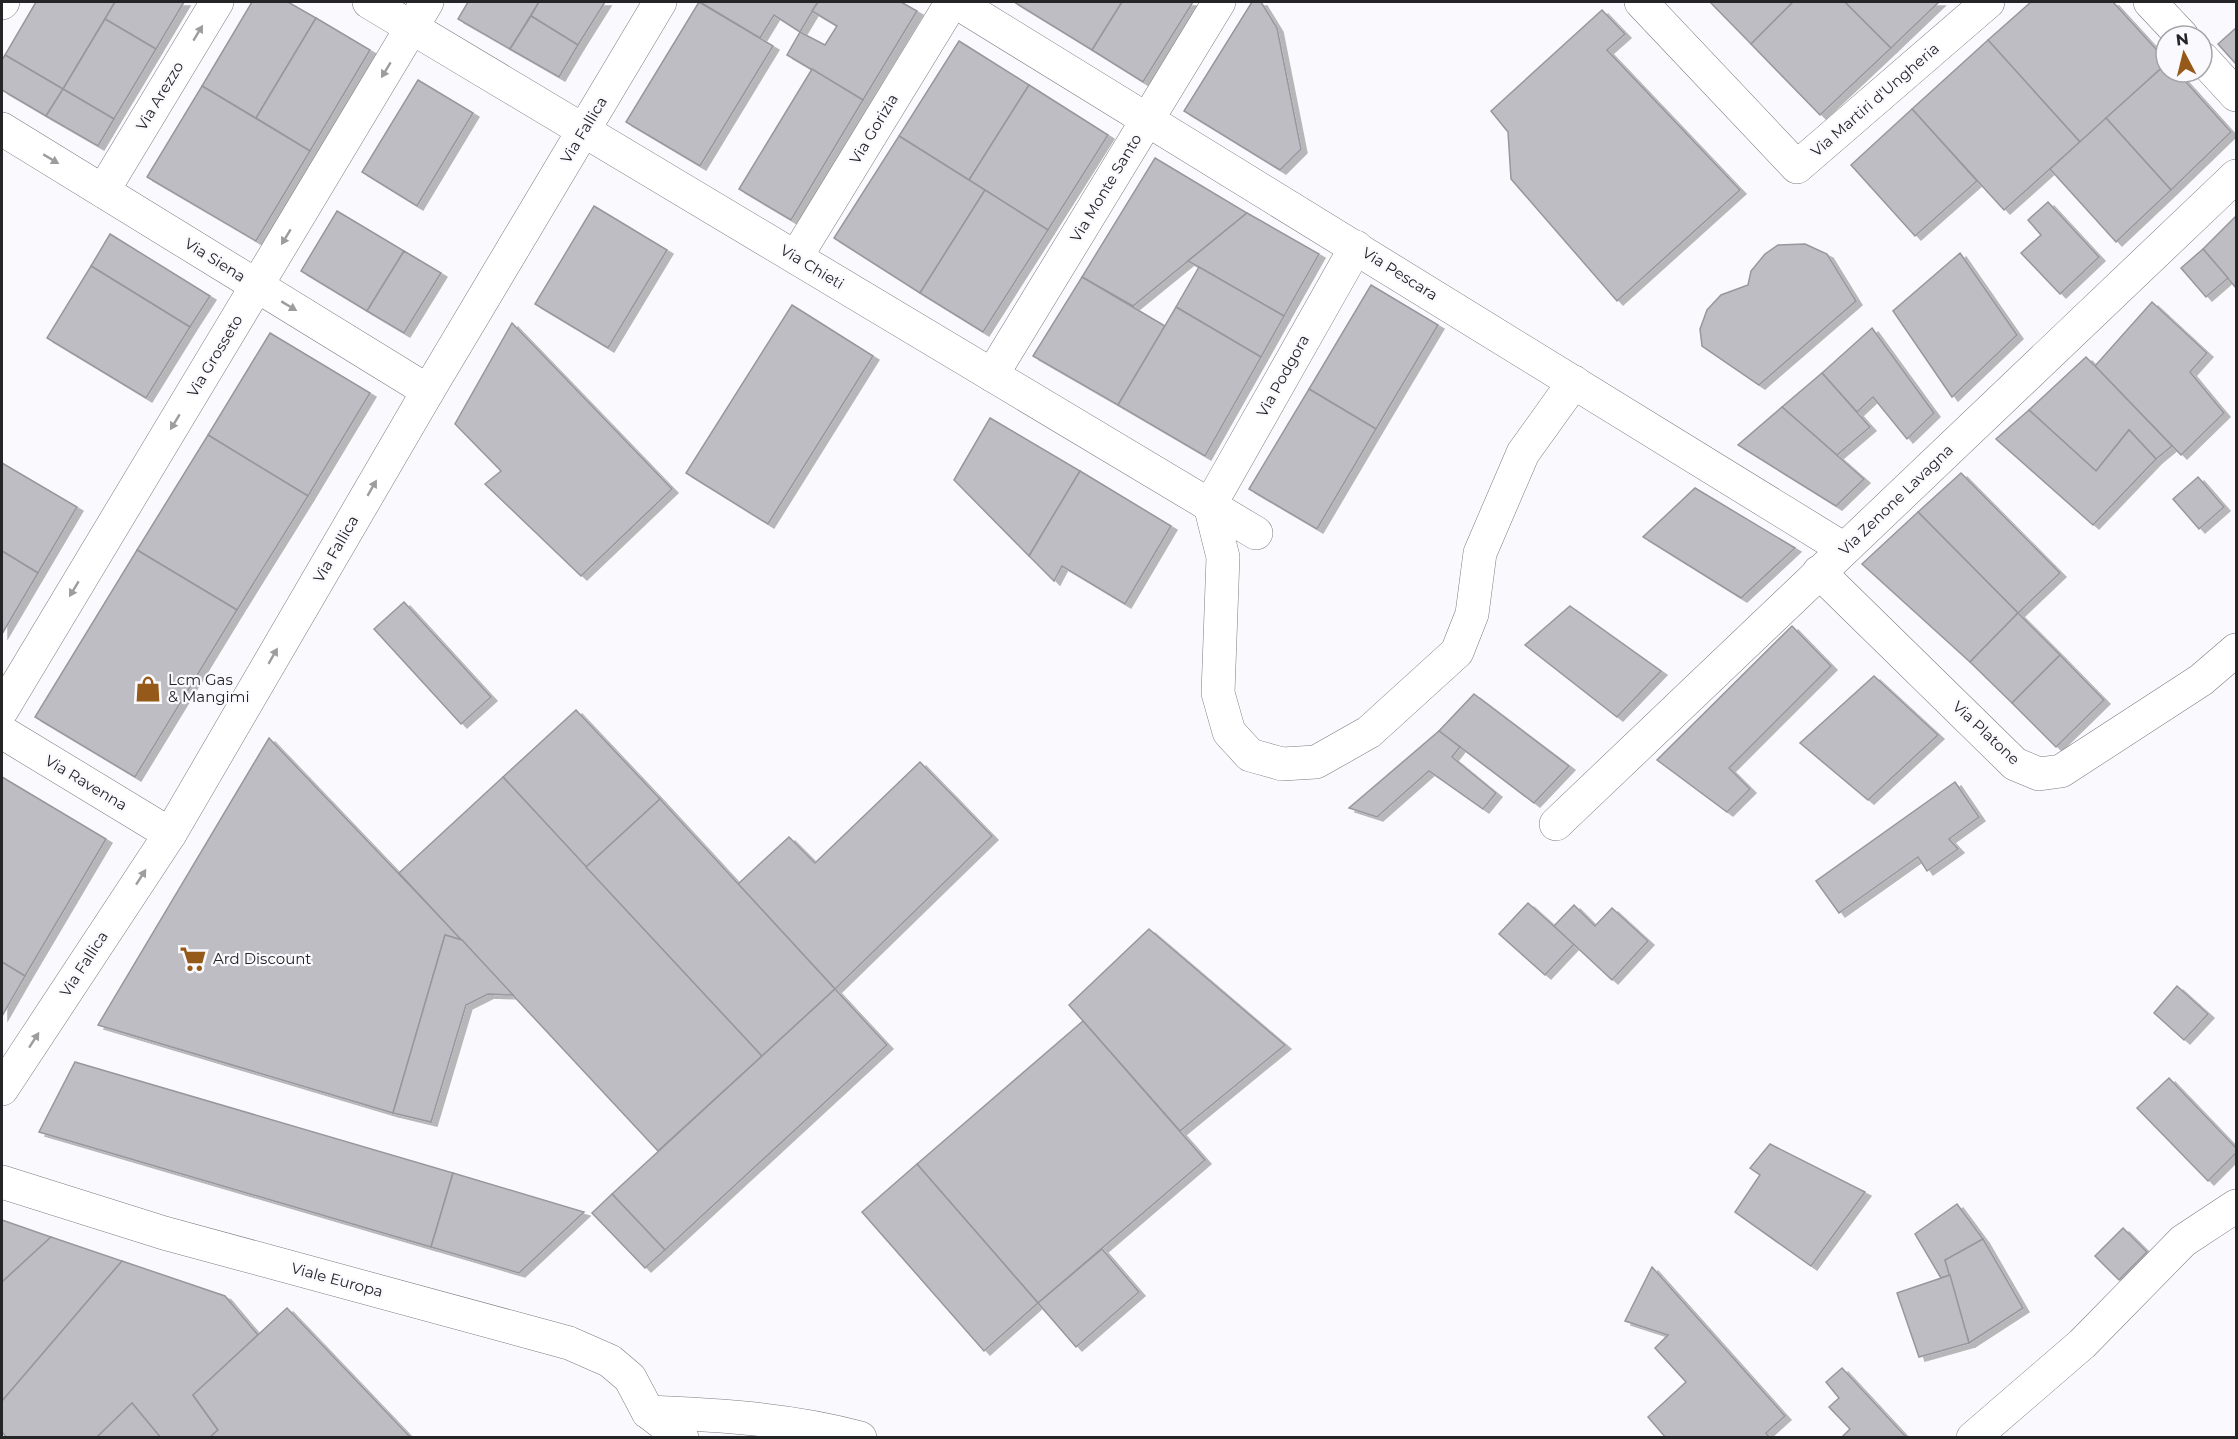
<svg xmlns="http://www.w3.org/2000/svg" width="2238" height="1439" viewBox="0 0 2238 1439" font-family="Montserrat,sans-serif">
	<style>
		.building { fill: #bebdc4; stroke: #98979e; stroke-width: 1.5; filter: url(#shadow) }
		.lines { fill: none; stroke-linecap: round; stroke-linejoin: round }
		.minor-casing { stroke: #7c7b81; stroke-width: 34 }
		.minor { stroke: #fff; stroke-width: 33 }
		.oneway { fill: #9d9c9e }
		.labels { text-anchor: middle; stroke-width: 4.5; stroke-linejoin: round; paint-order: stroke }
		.street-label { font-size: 15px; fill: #252427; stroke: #fafafe }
		.poi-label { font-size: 15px; fill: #252427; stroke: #fafafe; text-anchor: start }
	</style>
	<defs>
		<filter id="shadow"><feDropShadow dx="6" dy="4" stdDeviation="0" flood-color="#0004"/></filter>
	</defs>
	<rect width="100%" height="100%" fill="#fafafe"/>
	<g class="building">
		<path d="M36,2h79l-52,87 -58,-34z"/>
		<path d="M115,2h69l-28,47 -51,-30z"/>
		<path d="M252,2h36l28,16 -60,100 -54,-32z"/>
		<path d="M468,2h71l-29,47 -52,-30z"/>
		<path d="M539,2h66l-27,43 -47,-29z"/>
		<path d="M699,2l74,44 -73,120 -74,-44z"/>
		<path d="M700,2h118l-18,30 -26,-17 -14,23z"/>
		<path d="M818,2h83l16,9 -54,89 -76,-45 13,-23 25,13 12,-19 -25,-15z"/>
		<path d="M1014,2h108l-30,48z"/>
		<path d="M1122,2h71l-50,80 -51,-32z"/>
		<path d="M1252,2h9l16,26 24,121 -21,21 -96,-59z"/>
		<path d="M1710,2h83l-42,42z"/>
		<path d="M1793,2h52l46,46 -71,67 -69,-71z"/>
		<path d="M1845,2h94l-48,46z"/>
		<path d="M2031,2h82l53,58v4l-86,78 -92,-102z"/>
		<path d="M1602,10l23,24 -18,16 133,140 -123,111 -106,-122 -3,-47 -17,-21z"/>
		<path d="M531,16l47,29 -19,32 -49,-28z"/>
		<path d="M316,18l54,32 -60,101 -54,-33z"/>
		<path d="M105,19l51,30 -42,70 -51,-30z"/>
		<path d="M2236,28v36l-18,-20z"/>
		<path d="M1988,40l92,102 -76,68 -92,-101z"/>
		<path d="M959,41l70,44 -60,95 -70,-44z"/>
		<path d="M5,55l58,34 -17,27 -44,-26v-30z"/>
		<path d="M2166,64v8h11l54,60 -60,58 -65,-72z"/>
		<path d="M812,69l51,31 -72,120 -52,-31z"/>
		<path d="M418,80l55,33 -56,93 -55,-34z"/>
		<path d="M1029,85l79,50 -60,95 -79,-50z"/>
		<path d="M202,86l108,65 -54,90 -109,-64z"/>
		<path d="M63,89l51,30 -16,27 -52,-30z"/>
		<path d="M1912,109l65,72 -62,55 -64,-71z"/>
		<path d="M2106,118l65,72 -55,52 -66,-73z"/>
		<path d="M899,136l86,54 -65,103 -86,-55z"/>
		<path d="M1155,158l92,55 -114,93 -51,-29z"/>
		<path d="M985,190l63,40 -65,102 -63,-39z"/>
		<path d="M2048,202l51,55 -39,37 -39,-41 20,-18 -13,-15z"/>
		<path d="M594,206l73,44 -59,98 -73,-44z"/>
		<path d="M337,211l67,40 -37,60 -66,-40z"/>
		<path d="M1247,213l72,41 -35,62 -96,-55z"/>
		<path d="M2236,216v72l-33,-39z"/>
		<path d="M110,234l100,62 -20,31 -99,-61z"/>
		<path d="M1805,244l22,10 29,47 -97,84 -57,-39 -2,-17 7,-19 14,-15 27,-10 3,-14 14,-17 13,-9z"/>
		<path d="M2203,249l25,29 -22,19 -25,-29z"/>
		<path d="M404,251l37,22 -37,60 -37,-22z"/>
		<path d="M1960,253l57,82 -65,62 -59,-86z"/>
		<path d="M91,266l99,61 -44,71 -99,-60z"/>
		<path d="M1199,267l85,49 -23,41 -85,-50z"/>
		<path d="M1082,277l83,49 -47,79 -85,-49z"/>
		<path d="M1371,285l67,40 -62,104 -67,-40z"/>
		<path d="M2152,302l55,51 -17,19 34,41 -43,42 -86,-89z"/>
		<path d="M792,305l81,51 -105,168 -82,-51z"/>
		<path d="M1176,307l85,50 -56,99 -87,-51z"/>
		<path d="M512,323l160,166 -91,87 -96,-92 16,-13 -46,-47z"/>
		<path d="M1872,328l62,85 -27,26 -34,-42 -16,15 -35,-39z"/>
		<path d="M270,333l100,60 -62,103 -100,-61z"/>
		<path d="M2086,357l9,9 77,80 -16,13 -27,-29 -33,41 -67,-61z"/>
		<path d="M1822,373l48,54 -33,28 -55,-48z"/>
		<path d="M1309,389l67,40 -59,100 -68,-40z"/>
		<path d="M1782,407l82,72 -28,27 -98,-61z"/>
		<path d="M2029,410l67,61 33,-41 27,29 -63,66 -97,-86z"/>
		<path d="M990,418l90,53 -51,85 -75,-76z"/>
		<path d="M208,435l100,61 -71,114 -100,-60z"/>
		<path d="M2,463l75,44 -39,66 -36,-22z"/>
		<path d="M1080,471l91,55 -46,78 -63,-38 -8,15 -25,-25z"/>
		<path d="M1961,473l99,100 -42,40 -100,-101z"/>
		<path d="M2198,477l26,30 -25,22 -26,-30z"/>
		<path d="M1695,488l100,60 -54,50 -98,-61z"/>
		<path d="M1918,512l100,101 -48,49 -108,-98z"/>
		<path d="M137,550l100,60 -102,167 -100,-60z"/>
		<path d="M2,551l36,22 -36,61z"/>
		<path d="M404,602l87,95 -30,27 -87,-95z"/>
		<path d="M1570,606l91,65 -44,46 -92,-72z"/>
		<path d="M2018,613l42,42 -48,48 -42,-41z"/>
		<path d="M1792,626l39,40 -102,102 21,21 -23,23 -70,-52z"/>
		<path d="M2060,655l44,45 -48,47 -44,-44z"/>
		<path d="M1874,676l64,59 -70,65 -68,-57z"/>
		<path d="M1474,694l95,72 -35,37 -95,-72z"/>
		<path d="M576,710l84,89 -74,68 -83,-90z"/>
		<path d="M1439,731l21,16 -8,10 44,36 -13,16 -54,-38 -52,46 -28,-9z"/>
		<path d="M269,738l193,202 -17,-5 -52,178 -295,-88z"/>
		<path d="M920,762l72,74 -157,153 -97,-105 51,-47 26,26z"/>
		<path d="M2,777l104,62 -81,137 -23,-14z"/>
		<path d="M503,777l259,279 -104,95 -259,-278z"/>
		<path d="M1955,782l24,35 -30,22 9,10 -31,22 -9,-14 -79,56 -23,-32z"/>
		<path d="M660,799l175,190 -73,67 -176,-189z"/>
		<path d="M1528,903l46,41 -29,31 -46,-41z"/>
		<path d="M1574,905l21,21 17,-18 36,33 -36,39 -58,-54z"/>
		<path d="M1149,929l136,116 -105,86 -111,-126z"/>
		<path d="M445,935l17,5 51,55 -25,-1 -22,11 -35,117 -38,-9z"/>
		<path d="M2,962l23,14 -23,40z"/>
		<path d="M2177,986l31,28 -24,26 -30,-27z"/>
		<path d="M835,989l52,56 -222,205 -53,-56z"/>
		<path d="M1083,1021l122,139 -167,143 -121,-139z"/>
		<path d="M75,1062l378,111 -22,74 -392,-115z"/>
		<path d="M2169,1078l67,70v5l-28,28 -71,-73z"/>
		<path d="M1770,1144l95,48 -54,74 -76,-54 25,-37 -10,-7z"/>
		<path d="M917,1164l121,139 -54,48 -122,-139z"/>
		<path d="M453,1173l131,39 -65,61 -88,-26z"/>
		<path d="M612,1194l53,56 -20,18 -53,-55z"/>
		<path d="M1957,1204l26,35 -38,21 5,15 -9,3 -26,-44z"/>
		<path d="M2,1220l49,17 -49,45z"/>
		<path d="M2123,1228l24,24 -28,28 -24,-24z"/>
		<path d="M51,1237l71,24 -120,140v-119z"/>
		<path d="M1983,1239l40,69 -54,35 -24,-83z"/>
		<path d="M1102,1249l37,43 -63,55 -38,-44z"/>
		<path d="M122,1261l103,35 33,39 -65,60 25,35 -9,8h-48l-29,-35 -36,35h-89l-5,-6v-31z"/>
		<path d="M1652,1267l133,149 -19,17 4,5h-104l-18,-21 38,-35 -31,-34 13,-13 -43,-14z"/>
		<path d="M1950,1275l19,68 -50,14 -22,-64z"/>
		<path d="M287,1308l124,130h-202l9,-8 -25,-35z"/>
		<path d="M1842,1368l64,69 -65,1 9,-9 -21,-22 10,-9 -13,-16z"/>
		<path d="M132,1403l29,35h-65z"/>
	</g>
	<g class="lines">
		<g class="minor-casing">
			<g id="minor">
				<path d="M369,2l887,531"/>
				<path d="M956,2l888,547"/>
				<path d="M1641,2l156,165 191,-165"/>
				<path d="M2150,2l32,34"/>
				<path d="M2,3l1,-1"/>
				<path d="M2202,58l34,37"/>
				<path d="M2,129l426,262"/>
				<path d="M103,191l114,-189"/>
				<path d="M1356,247l-146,258 13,52 -5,136 11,39 21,23 32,9 34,-2 53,-30 88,-80 15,-38 8,-61 43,-100 51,-71"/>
				<path d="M796,257l156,-255"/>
				<path d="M992,375l227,-373"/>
				<path d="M1819,572l196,192 24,10 22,-3 140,-91 35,-30"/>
				<path d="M2,710l425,-708"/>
				<path d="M2,732l168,102"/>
				<path d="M1556,824l680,-648"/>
				<path d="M2,1089l168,-255 258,-443 232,-389"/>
				<path d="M2,1182l162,51 405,110 41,18 20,17 18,34 34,26"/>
				<path d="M648,1412c71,3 143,7 212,26"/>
				<path d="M1973,1438l109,-94 101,-103 53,-35"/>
			</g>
		</g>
		<use href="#minor" class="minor"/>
	</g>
	<defs><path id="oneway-solid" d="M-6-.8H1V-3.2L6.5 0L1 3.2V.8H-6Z" transform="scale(1.5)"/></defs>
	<g class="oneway">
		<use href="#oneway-solid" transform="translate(198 33) rotate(-59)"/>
		<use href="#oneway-solid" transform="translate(386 70) rotate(121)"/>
		<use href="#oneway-solid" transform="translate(51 159) rotate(31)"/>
		<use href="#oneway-solid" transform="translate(286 237) rotate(121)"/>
		<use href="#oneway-solid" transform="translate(289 306) rotate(31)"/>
		<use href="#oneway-solid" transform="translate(175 422) rotate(121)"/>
		<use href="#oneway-solid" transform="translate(372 488) rotate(-60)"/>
		<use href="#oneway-solid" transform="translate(74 589) rotate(121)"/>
		<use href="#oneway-solid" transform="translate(273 656) rotate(-60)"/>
		<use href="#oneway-solid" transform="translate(141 877) rotate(-57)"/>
		<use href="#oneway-solid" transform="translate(34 1040) rotate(-57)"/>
	</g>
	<defs>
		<g id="shop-bare" transform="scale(2.07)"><path d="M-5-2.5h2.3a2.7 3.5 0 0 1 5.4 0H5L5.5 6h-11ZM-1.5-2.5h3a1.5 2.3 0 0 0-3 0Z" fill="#955a19" stroke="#fafafe" stroke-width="2.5" paint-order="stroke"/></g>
		<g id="supermarket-bare" transform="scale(2.07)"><path d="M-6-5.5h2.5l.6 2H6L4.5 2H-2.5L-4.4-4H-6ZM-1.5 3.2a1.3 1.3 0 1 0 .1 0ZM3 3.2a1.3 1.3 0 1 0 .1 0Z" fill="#955a19" stroke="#fafafe" stroke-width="2.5" paint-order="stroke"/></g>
	</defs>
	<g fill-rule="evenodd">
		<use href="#shop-bare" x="148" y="689"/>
		<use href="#supermarket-bare" x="193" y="959"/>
	</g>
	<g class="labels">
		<g class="street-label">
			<text transform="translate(160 96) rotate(-59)" y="5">Via Arezzo</text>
			<text transform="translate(1875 100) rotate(-41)" y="5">Via Martiri d'Ungheria</text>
			<text transform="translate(874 129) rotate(-59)" y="5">Via Gorizia</text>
			<text transform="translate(584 130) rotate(-59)" y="5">Via Fallica</text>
			<text transform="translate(1106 188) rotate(-59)" y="5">Via Monte Santo</text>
			<text transform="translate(215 260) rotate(32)" y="5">Via Siena</text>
			<text transform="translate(812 267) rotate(31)" y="5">Via Chieti</text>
			<text transform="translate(1400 274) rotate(32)" y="5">Via Pescara</text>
			<text transform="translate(215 356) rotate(-59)" y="5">Via Grosseto</text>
			<text transform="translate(1283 376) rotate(-61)" y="5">Via Podgora</text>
			<text transform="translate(1896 500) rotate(-44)" y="5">Via Zenone Lavagna</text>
			<text transform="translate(336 549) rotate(-60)" y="5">Via Fallica</text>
			<text transform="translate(1986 733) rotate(43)" y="5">Via Platone</text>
			<text transform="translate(86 783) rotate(31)" y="5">Via Ravenna</text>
			<text transform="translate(84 964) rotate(-57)" y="5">Via Fallica</text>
			<text transform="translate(337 1280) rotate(15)" y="5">Viale Europa</text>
		</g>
		<g class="poi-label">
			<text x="168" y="685">Lcm Gas<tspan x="168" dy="17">&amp; Mangimi</tspan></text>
			<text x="213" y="964">Ard Discount</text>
		</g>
	</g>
	<rect width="2238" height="1439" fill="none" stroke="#252427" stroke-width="6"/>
	<g transform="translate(2184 54) rotate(353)"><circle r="28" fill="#fafafe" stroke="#a5a4a8" stroke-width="1.5"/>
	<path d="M0-4.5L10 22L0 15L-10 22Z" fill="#955a19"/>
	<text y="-9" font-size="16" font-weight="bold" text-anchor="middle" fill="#252427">N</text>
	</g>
</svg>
